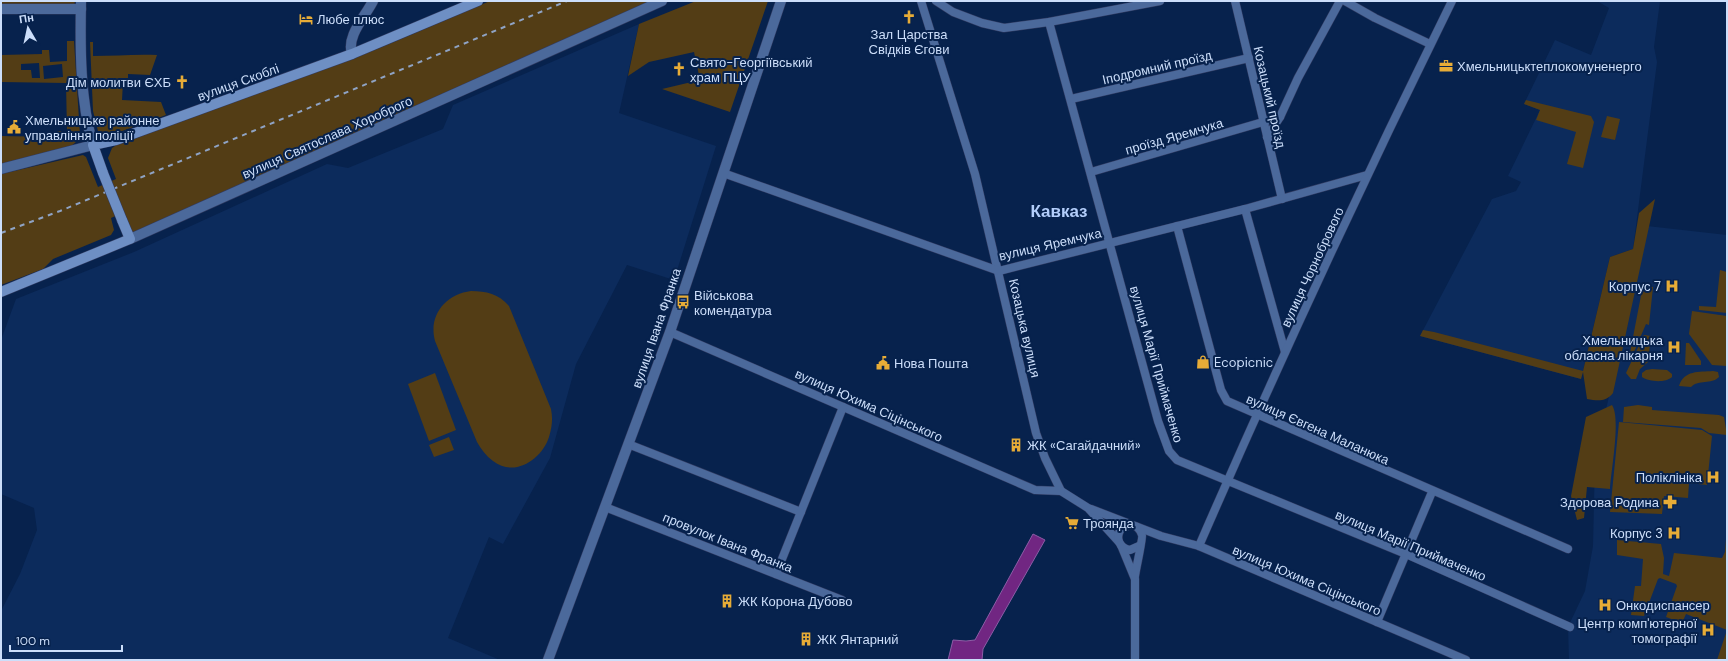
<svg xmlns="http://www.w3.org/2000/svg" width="1728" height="661" viewBox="0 0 1728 661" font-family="'DM Sans',sans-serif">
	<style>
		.built { fill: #0c2b5c }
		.green { fill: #533d15; fill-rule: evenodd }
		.water { fill: #712682; stroke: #8c5da6 }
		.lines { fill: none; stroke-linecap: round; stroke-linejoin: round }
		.street-casing { stroke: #313b61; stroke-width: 9 }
		.secondary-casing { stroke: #313b61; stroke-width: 11 }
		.primary-casing { stroke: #313b61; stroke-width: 11 }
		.street { stroke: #4b699b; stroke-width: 8 }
		.secondary { stroke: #4b699b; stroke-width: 10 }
		.primary { stroke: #6e8fc4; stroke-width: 10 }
		.rail { stroke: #8fa3c4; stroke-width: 2; stroke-dasharray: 5 5; stroke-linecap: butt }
		.primary-bridge-casing { stroke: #313b61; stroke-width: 11; stroke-linecap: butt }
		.primary-bridge { stroke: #6e8fc4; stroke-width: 10 }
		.labels { text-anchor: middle; stroke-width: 4; stroke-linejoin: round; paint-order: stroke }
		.poi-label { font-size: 13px; fill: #ccdefa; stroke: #07224d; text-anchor: start }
		.street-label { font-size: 13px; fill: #ccdefa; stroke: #07224d }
		.district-label { font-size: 17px; font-weight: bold; fill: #b3cefb; stroke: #07224d }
	</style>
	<rect width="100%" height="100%" fill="#07224d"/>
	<g class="built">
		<path d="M1597,1h63l-6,46 3,15 -24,187 -23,8 -29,122 -161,-43 72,-137 24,-8 5,-9 -13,-6 32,-66 -16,-6 31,-64 36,15 18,-47z"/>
		<path d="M639,24l-20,89 97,33 -42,134 -47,-15 -51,99 -26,94 -47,86 -14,-7 -41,101 52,22h-499v-49l19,-37 17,-44 -3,-22 -33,-14v-154l15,-41 118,-47 193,-88 21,4 95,-39 10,-24z"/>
		<path d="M1647,226l80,9v425h-158l-1,-33 17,-36 8,-45 2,-87z"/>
	</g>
	<g class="green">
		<path d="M1,1h74l-1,6 -73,-1z"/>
		<path d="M490,1h164l-522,234 -10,-22 -11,5 3,12 -3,5 -58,24 -10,10 -42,16v-111l82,-19 3,2 12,30 18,-8 -8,-21 4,-10 6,-4 259,-95z"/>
		<path d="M696,1h72l-38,111 -68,-23 38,-9 -6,-28 -45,10 -21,14 11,-52z"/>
		<path d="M67,41h7l6,94 -4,7 -6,5 -69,17v-28l56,1v-6h10l-1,-48 -65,-1v-27l41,-1v-4h7l1,12 17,-1zM39,63l1,15h-8l-1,-8h-10v-6zM62,64l1,13 -19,2 -1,-13z"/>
		<path d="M90,42h3v14c22,0 42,-2 64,-1l-7,20 -22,-1v8h-5l-1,18 39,2 5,13 -52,19h-9l-7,-3 -5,-20z"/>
		<path d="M1526,100l65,16 3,6 -11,46 -16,-4 9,-32 -40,-12 4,-10 -16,-6z"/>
		<path d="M1607,116l13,3 -5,21 -14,-3z"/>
		<path d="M1655,199l-42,194c-7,9 -15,8 -26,6l-4,-27 -2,7 -161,-43 3,-6 11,2 149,39 27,-114 23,-8 6,-36z"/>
		<path d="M1720,270l7,2v41l-28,-3v-4l17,1z"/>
		<path d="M1643,285l10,2 -4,38 -3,-1 -15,35 -2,-1z"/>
		<path d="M471,291c15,0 28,3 38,15l42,103c2,10 1,18 -2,28 -7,22 -34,41 -56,24 -7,-5 -12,-12 -16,-19l-42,-101c-7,-26 11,-47 36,-50z"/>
		<path d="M1692,311l35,5v50l-15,-1 -23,-31z"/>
		<path d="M1644,335l7,1 -3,26 -8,7 -4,10h-5l-5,-6z"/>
		<path d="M1686,343h3l12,18v4h-16z"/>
		<path d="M1652,369l15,1 5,4v3c-6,6 -23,5 -30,0v-4l4,-3z"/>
		<path d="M1713,371l5,1 1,5c-8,8 -20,2 -28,10l-12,-1c5,-16 20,-14 34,-15z"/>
		<path d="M435,373l21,57 -27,11 -21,-57z"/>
		<path d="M1612,405c9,13 -1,66 -2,84l-23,-2 -3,31 -7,2 -6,-24 15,-79z"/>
		<path d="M1638,405l14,2v3l67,5 5,2 3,18 -18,-2 -8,-5 -78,-6 1,-15z"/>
		<path d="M1619,422l83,8 10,6 -5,49 -18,-2 -1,15 -24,-2 -2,18 -52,-2z"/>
		<path d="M449,437l5,13 -20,7 -5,-12z"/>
		<path d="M1727,526v134h-10l10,-30 -41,-16 -4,9 -16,-6 11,-31 -1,-2 -16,-6 -2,1 -14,37 -13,-1 4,-29h6l2,-27 -26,-4v-15l44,4 3,14 -1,16 6,2 5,-23 48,5 3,-6z"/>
	</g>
	<path class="water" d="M1033,534l12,6 -62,109 -1,11h-34l5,-20 13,1 9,-1z"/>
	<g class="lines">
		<g class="street-casing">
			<g id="street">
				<path d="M921,1l54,173 61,259 9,25 16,33 27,17 31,34"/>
				<path d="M936,1l17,11 29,11 22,5 45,-6 111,-21"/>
				<path d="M1235,1l47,198"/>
				<path d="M1345,1l30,17 55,26"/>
				<path d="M1049,22l109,399 11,30 8,9 229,94 164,73"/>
				<path d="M1071,99l178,-41"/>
				<path d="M1267,137l13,-20"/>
				<path d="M1091,172l189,-55 18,-39 42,-77"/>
				<path d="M723,173l276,98 246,-62 122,-34"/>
				<path d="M1245,209l40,143"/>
				<path d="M1177,226l44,164 6,11 341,148"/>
				<path d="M670,332l365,158 26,1"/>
				<path d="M628,444l173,68"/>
				<path d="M605,507l237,93"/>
				<path d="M1091,509l70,27 38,10 267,114"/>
				<path d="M1130,525l-9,4c-6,9 -2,19 9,21l9,-4"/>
				<path d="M1121,545l14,34v81"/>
				<path d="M1199,546c80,-184 164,-365 253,-545"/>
				<path d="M776,574l67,-167"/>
				<path d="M1135,576c1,-8 8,-38 7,-41 -1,-4 -3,-6 -5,-8"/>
				<path d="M1377,622l55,-130"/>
			</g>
		</g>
		<g class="secondary-casing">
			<g id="secondary">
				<path d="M1,9h80"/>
				<path d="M352,54c-6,-18 13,-37 21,-53"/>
				<path d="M1,169l92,-24c-13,-44 -13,-98 -12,-144"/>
				<path d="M130,239l532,-238"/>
				<path d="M548,660l122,-328 111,-331"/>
			</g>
		</g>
		<g class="primary-casing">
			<g id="primary">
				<path d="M103,173l-10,-28 23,-5 236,-86 126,-53"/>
				<path d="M1,292l129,-53 -8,-19"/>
			</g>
		</g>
		<use href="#street" class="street"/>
		<use href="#secondary" class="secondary"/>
		<use href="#primary" class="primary"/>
		<path class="rail" d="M1,233l59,-22 507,-210"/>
		<g class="primary-bridge-casing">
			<path id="primary-bridge" d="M103,173l19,47"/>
		</g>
		<use href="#primary-bridge" class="primary-bridge"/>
	</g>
	<defs>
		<g id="church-bare" transform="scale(1.08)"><path d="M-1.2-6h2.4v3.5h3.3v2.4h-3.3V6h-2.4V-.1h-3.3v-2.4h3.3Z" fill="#e7ac37" stroke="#07224d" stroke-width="2.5" paint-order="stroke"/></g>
		<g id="hotel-bare" transform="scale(1.08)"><path d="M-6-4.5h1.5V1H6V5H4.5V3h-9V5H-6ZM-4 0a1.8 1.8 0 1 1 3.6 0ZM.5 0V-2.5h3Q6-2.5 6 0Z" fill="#e7ac37" stroke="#07224d" stroke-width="2.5" paint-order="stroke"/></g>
		<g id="office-bare" transform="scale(1.08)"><path d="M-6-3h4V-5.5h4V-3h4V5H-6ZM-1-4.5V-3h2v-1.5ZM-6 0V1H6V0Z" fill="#e7ac37" stroke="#07224d" stroke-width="2.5" paint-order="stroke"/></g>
		<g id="civic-bare" transform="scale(1.08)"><path d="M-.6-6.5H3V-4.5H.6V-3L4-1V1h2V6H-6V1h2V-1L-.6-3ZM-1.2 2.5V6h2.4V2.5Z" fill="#e7ac37" stroke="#07224d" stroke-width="2.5" paint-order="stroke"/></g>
		<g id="hospital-bare" transform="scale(1.08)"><path d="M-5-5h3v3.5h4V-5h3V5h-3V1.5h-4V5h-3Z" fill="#e7ac37" stroke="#07224d" stroke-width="2.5" paint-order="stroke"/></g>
		<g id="bus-bare" transform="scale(1.08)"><path d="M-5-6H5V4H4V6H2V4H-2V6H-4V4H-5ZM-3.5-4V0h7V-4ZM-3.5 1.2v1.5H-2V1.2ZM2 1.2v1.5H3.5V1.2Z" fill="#e7ac37" stroke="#07224d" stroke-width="2.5" paint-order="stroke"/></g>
		<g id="shop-bare" transform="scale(1.08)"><path d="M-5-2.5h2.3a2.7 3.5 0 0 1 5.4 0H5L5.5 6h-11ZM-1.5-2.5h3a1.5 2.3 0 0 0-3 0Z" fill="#e7ac37" stroke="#07224d" stroke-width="2.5" paint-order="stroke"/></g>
		<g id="building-bare" transform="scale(1.08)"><path d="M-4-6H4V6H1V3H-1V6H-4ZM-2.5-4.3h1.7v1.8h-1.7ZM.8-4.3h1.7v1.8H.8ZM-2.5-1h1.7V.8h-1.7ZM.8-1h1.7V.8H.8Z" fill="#e7ac37" stroke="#07224d" stroke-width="2.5" paint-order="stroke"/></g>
		<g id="pharmacy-bare" transform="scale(1.08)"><path d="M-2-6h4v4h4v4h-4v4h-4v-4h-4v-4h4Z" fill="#e7ac37" stroke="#07224d" stroke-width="2.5" paint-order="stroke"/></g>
		<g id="supermarket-bare" transform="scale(1.08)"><path d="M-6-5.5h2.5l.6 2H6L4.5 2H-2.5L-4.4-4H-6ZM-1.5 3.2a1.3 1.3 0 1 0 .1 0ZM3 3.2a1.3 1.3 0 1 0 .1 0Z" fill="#e7ac37" stroke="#07224d" stroke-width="2.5" paint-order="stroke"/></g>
	</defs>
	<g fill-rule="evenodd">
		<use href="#church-bare" x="909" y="17"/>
		<use href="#hotel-bare" x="306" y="19"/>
		<use href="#office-bare" x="1446" y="66"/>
		<use href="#church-bare" x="679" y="69"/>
		<use href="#church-bare" x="182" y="82"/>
		<use href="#civic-bare" x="14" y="127"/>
		<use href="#hospital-bare" x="1672" y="286"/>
		<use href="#bus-bare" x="683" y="302"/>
		<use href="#hospital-bare" x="1674" y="347"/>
		<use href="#shop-bare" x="1203" y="362"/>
		<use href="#civic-bare" x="883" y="363"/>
		<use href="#building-bare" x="1016" y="445"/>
		<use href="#hospital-bare" x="1713" y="477"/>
		<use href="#pharmacy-bare" x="1670" y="502"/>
		<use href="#supermarket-bare" x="1072" y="523"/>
		<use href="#hospital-bare" x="1674" y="533"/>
		<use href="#building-bare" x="727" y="601"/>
		<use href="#hospital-bare" x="1605" y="605"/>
		<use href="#hospital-bare" x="1708" y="630"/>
		<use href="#building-bare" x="806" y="639"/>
	</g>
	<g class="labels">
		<g class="poi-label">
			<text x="317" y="24">Любе плюс</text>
			<text x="909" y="39" text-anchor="middle">Зал Царства<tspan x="909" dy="15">Свідків Єгови</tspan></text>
			<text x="690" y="67">Свято-Георгіївський<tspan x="690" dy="15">храм ПЦУ</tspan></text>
			<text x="1457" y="71">Хмельницьктеплокомуненерго</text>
			<text x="171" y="87" text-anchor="end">Дім молитви ЄХБ</text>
			<text x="25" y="125">Хмельницьке районне<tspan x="25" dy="15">управління поліції</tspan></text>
			<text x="1661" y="291" text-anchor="end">Корпус 7</text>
			<text x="694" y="300">Військова<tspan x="694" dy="15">комендатура</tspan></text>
			<text x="1663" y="345" text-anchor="end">Хмельницька<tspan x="1663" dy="15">обласна лікарня</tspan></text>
			<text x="1214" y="367">Ecopicnic</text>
			<text x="894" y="368">Нова Пошта</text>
			<text x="1027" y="450">ЖК «Сагайдачний»</text>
			<text x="1702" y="482" text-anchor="end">Поліклініка</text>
			<text x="1659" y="507" text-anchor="end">Здорова Родина</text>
			<text x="1083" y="528">Троянда</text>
			<text x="1663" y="538" text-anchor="end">Корпус 3</text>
			<text x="738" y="606">ЖК Корона Дубово</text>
			<text x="1616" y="610">Онкодиспансер</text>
			<text x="1697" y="628" text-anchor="end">Центр комп'ютерної<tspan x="1697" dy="15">томографії</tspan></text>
			<text x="817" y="644">ЖК Янтарний</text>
		</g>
		<g class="street-label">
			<text transform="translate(1157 67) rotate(-13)" y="5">Іподромний проїзд</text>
			<text transform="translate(238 82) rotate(-20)" y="5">вулиця Скоблі</text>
			<text transform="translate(1270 97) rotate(77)" y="5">Козацький проїзд</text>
			<text transform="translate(1174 136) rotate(-16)" y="5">проїзд Яремчука</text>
			<text transform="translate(327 137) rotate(-24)" y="5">вулиця Святослава Хороброго</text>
			<text transform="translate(1050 244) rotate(-13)" y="5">вулиця Яремчука</text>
			<text transform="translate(1312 267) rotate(-65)" y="5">вулиця Чорнобрового</text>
			<text transform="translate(656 328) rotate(-71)" y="5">вулиця Івана Франка</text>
			<text transform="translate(1025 328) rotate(77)" y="5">Козацька вулиця</text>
			<text transform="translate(1157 364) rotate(74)" y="5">вулиця Марії Приймаченко</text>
			<text transform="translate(869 405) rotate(24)" y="5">вулиця Юхима Сіцінського</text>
			<text transform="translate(1318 429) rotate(24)" y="5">вулиця Євгена Маланюка</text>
			<text transform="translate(728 542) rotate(22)" y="5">провулок Івана Франка</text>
			<text transform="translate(1411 545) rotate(23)" y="5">вулиця Марії Приймаченко</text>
			<text transform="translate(1307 580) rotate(23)" y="5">вулиця Юхима Сіцінського</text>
		</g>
		<g class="district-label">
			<text x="1059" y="217">Кавказ</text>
		</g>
	</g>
	<rect width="1728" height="661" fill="none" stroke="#ccdefa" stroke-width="4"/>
	<g transform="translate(28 28) rotate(351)" stroke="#07224d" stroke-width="3" paint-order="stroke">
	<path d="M0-3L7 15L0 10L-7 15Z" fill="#ccdefa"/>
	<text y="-6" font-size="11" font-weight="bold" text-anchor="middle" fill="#ccdefa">Пн</text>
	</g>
	<path d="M10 645v6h112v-6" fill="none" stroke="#ccdefa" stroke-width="2"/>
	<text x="16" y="645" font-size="12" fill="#ccdefa" stroke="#07224d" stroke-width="3" paint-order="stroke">100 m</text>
</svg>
